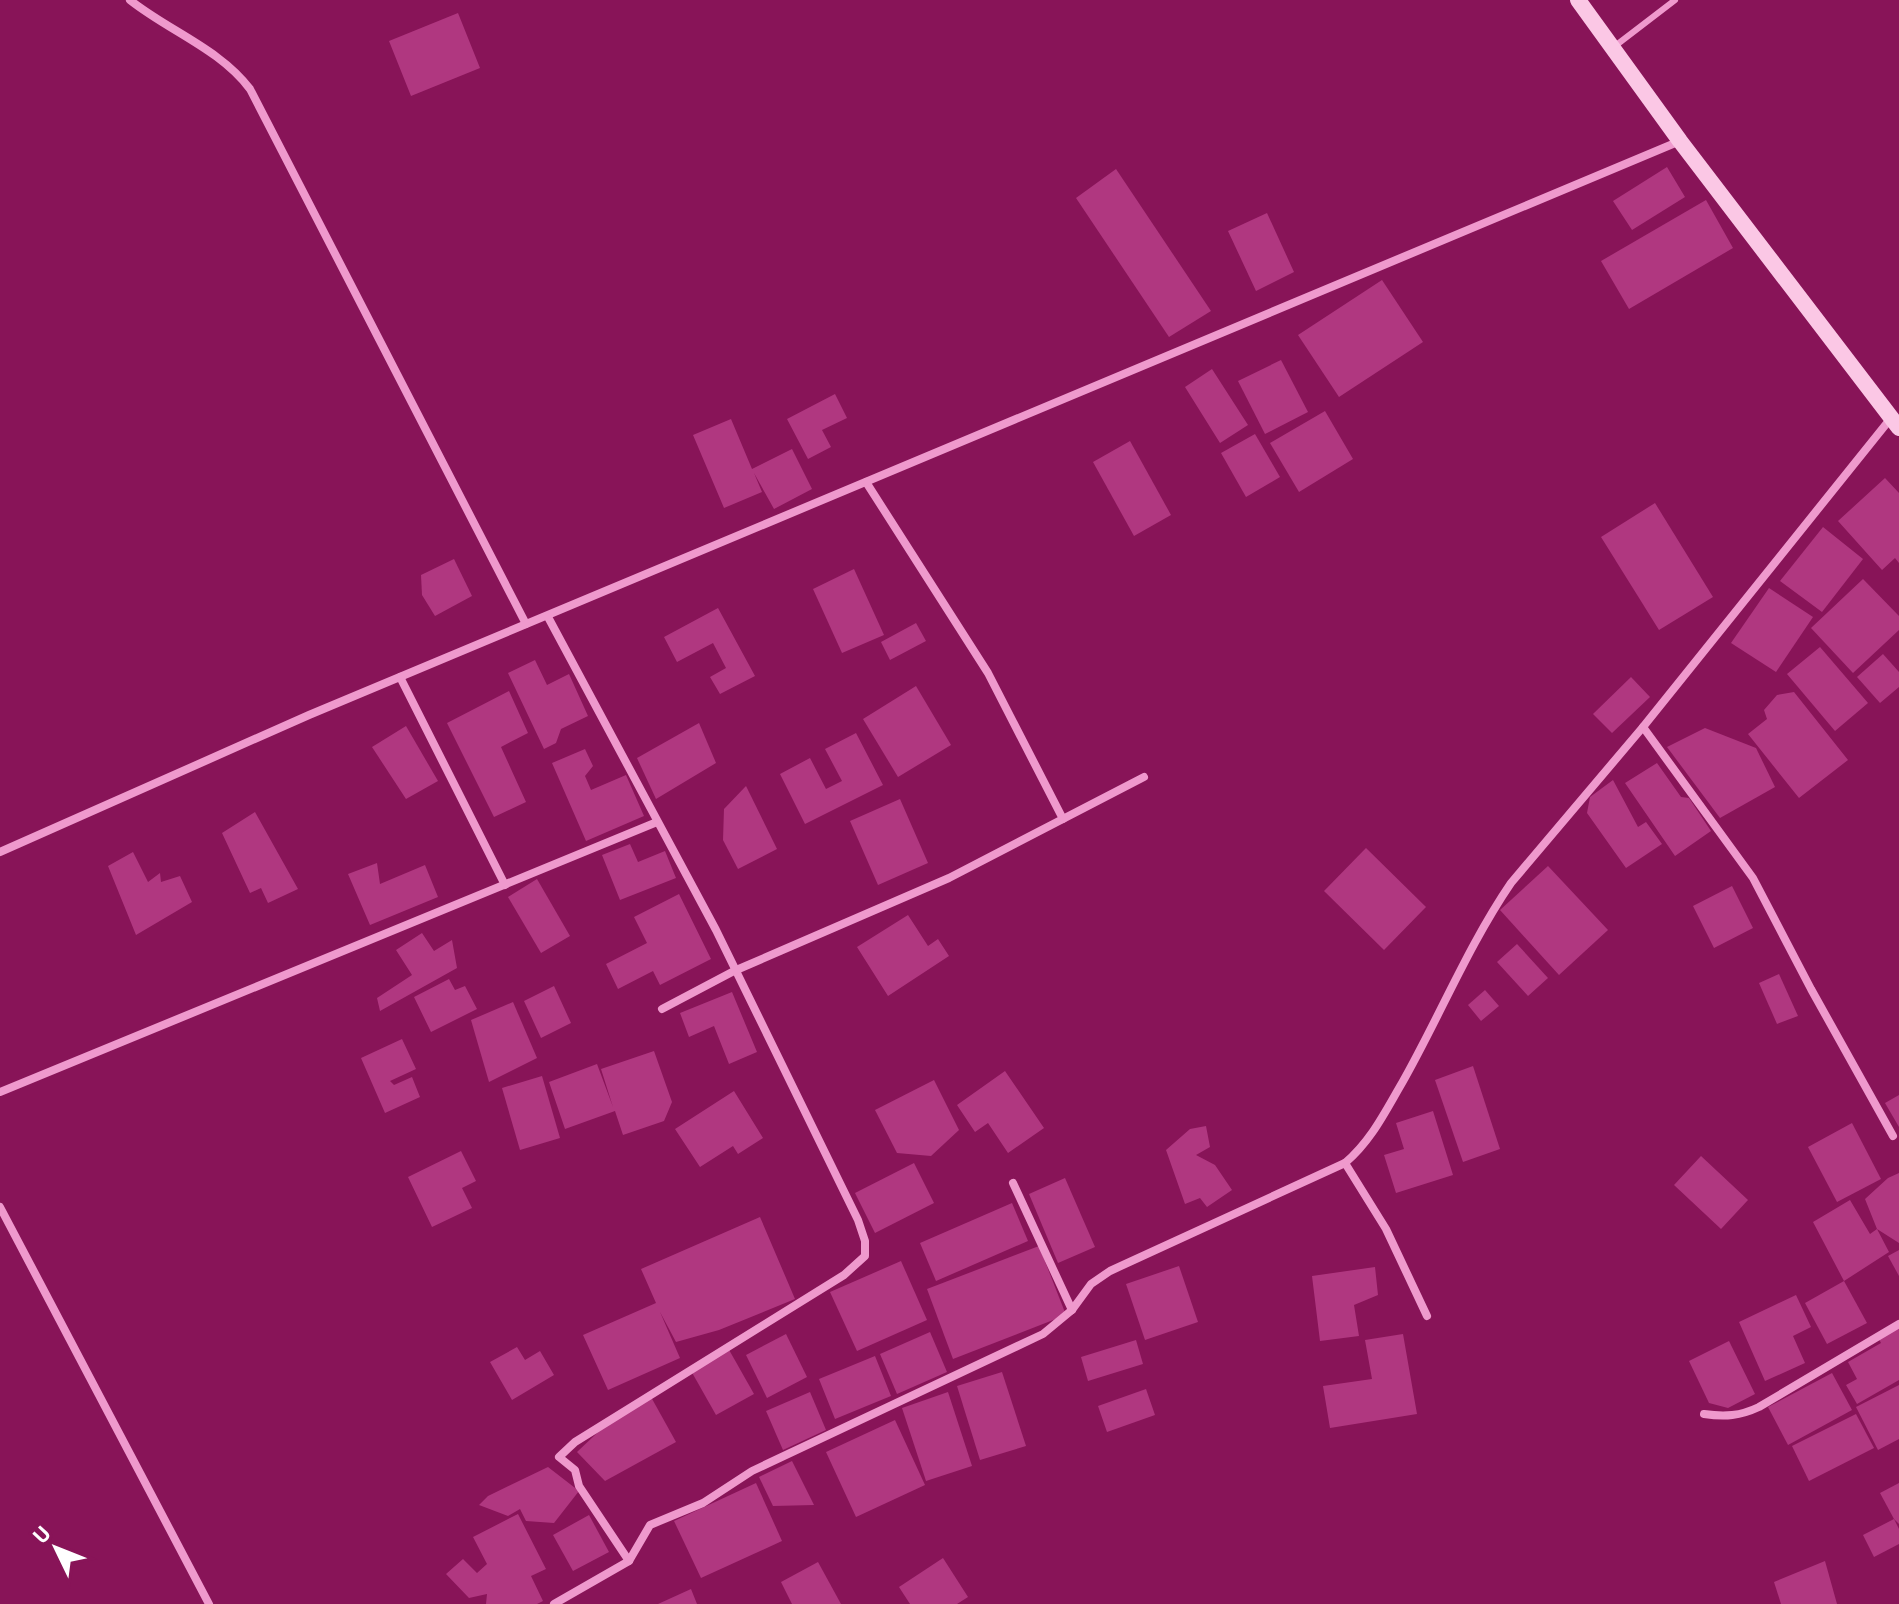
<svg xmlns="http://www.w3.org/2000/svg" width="1899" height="1604" viewBox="0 0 1899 1604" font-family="'Titillium Web',sans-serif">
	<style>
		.building { fill: #b03780 }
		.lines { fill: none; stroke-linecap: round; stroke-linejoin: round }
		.lane { stroke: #ef99cd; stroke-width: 6 }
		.street { stroke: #ef99cd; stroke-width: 8 }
		.secondary { stroke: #fbc7e5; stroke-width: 16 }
	</style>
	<rect width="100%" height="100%" fill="#881458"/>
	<g class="building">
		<path d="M458,13l22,55 -69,28 -22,-55z"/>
		<path d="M1667,167l18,30 -53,33 -19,-29z"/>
		<path d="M1116,169l95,142 -42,26 -93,-139z"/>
		<path d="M1706,200l27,48 -104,61 -28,-48z"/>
		<path d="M1267,213l27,59 -38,19 -28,-60z"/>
		<path d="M1382,280l41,62 -84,55 -41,-62z"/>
		<path d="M1281,360l27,52 -43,22 -27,-53z"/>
		<path d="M1212,369l36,56 -28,18 -35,-56z"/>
		<path d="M835,394l12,24 -25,12 9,17 -23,12 -21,-40z"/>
		<path d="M1325,411l28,48 -54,33 -29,-49z"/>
		<path d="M731,419l21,50 40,-20 20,40 -38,20 -20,-36 8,19 -38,16 -31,-73z"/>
		<path d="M1255,434l25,43 -34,20 -25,-44z"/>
		<path d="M1130,441l41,74 -37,21 -41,-74z"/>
		<path d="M1885,478l14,15v70l-4,-5 -13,12 -44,-49z"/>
		<path d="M1655,503l58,94 -54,33 -58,-93z"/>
		<path d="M1823,527l40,32 -41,53 -42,-31z"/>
		<path d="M454,559l18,37 -37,20 -13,-21 -1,-20z"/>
		<path d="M854,569l30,66 -42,18 -29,-64z"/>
		<path d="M1863,579l36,37v14l-46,43 -42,-45z"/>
		<path d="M1769,588l44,29 -37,55 -45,-29z"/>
		<path d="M718,608l37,68 -35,18 -10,-17 16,-9 -13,-25 -36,19 -13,-25z"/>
		<path d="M916,623l10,18 -36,19 -9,-18z"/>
		<path d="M1820,647l48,56 -33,28 -48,-57z"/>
		<path d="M1883,654l16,18v15l-19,16 -23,-26z"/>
		<path d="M535,660l12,25 22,-11 19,42 -27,13 -5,14 -12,6 -36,-76z"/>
		<path d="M1631,677l19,20 -38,36 -19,-19z"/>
		<path d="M916,686l35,59 -53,32 -35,-58z"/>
		<path d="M509,691l19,42 -27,14 25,55 -32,15 -47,-94z"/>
		<path d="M1794,692l54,68 -49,38 -51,-64 19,-15 -3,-9 13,-15z"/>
		<path d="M699,723l17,40 -60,36 -19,-41z"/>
		<path d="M406,726l32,55 -32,18 -34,-52z"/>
		<path d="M1705,728l51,20 19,39 -55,31 -53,-71z"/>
		<path d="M856,733l27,52 -78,39 -25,-50 30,-16 16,31 16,-8 -17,-32z"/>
		<path d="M585,749l8,17 -8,10 6,14 35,-15 18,41 -58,25 -34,-78z"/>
		<path d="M1657,763l24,34 8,1 22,33 -36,25 -50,-73z"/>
		<path d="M1613,780l25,47 8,-5 16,22 -36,24 -39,-55 3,-16z"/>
		<path d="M746,786l31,63 -39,20 -15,-29 1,-31z"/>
		<path d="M900,799l28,64 -50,22 -28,-64z"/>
		<path d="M255,812l43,77 -30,14 -7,-15 -11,5 -28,-60z"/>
		<path d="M630,844l8,18 27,-11 11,27 -56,22 -18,-45z"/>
		<path d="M1366,848l60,59 -42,43 -60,-59z"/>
		<path d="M133,852l15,30 12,-9 1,9 19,-6 12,26 -56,33 -28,-69z"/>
		<path d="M377,863l3,21 45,-19 13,32 -68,28 -22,-51z"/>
		<path d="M1548,866l60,64 -49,45 -59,-65z"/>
		<path d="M537,879l33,57 -29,17 -33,-56z"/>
		<path d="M1732,886l21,42 -39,20 -21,-42z"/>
		<path d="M679,894l32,65 -51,26 -7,-14 -35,18 -12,-25 41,-21 -13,-26z"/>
		<path d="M908,915l20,31 10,-7 11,17 -61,40 -31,-49z"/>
		<path d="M422,933l12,18 18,-11 5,28 -77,43 -3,-13 35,-23 -16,-25z"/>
		<path d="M1517,944l31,34 -20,18 -31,-34z"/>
		<path d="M1779,974l19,42 -21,8 -18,-41z"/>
		<path d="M449,979l6,11 10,-4 12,23 -46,23 -17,-35z"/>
		<path d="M554,986l17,37 -30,15 -17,-37z"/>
		<path d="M1485,990l14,16 -18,15 -13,-16z"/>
		<path d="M732,992l25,60 -28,12 -15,-38 -25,11 -9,-24z"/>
		<path d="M513,1002l24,56 -48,24 -18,-62z"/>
		<path d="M402,1039l14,30 -26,12 4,4 18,-8 8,20 -35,16 -24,-55z"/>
		<path d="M654,1051l18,51 -8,19 -41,14 -8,-24 -50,18 -16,-47 48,-18 16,43 -12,-38z"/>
		<path d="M1473,1066l27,83 -37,13 -28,-82z"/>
		<path d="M1005,1071l39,57 -36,25 -20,-30 -13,9 -18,-27z"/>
		<path d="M542,1076l18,62 -40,12 -18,-62z"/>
		<path d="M934,1080l25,50 -28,26 -34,-3 -22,-43z"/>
		<path d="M734,1091l29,47 -25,16 -5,-8 -33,21 -25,-38z"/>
		<path d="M1899,1095v32l-14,-24z"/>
		<path d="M1433,1111l20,64 -57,18 -12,-38 20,-6 -8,-26z"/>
		<path d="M1852,1123l29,56 -44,23 -29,-55z"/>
		<path d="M1206,1126l4,21 -14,8 19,10 17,25 -25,17 -7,-9 -15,6 -19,-54 24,-21z"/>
		<path d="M461,1151l15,30 -14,7 10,20 -40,19 -24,-50z"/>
		<path d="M1701,1156l47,44 -27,29 -47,-44z"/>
		<path d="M914,1163l20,40 -59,30 -20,-40z"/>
		<path d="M1899,1173v70l-22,-14 12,23 -45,29 -31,-59 37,-22 20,34 7,-5 -12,-30 23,-21z"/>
		<path d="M1065,1178l30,69 -37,16 -29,-69z"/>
		<path d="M1012,1203l16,38 -92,40 -16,-38z"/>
		<path d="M760,1217l35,82 -76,31 -43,12 -16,-30 20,46 -72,32 -25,-55 73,-32 -15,-34z"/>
		<path d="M1039,1246l27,69 -113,44 -26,-70z"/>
		<path d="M1899,1250v26l-11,-20z"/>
		<path d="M901,1261l26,59 -70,31 -27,-59z"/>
		<path d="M1179,1266l19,56 -53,18 -19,-56z"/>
		<path d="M1375,1267l3,28 -24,10 5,31 -39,5 -8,-65z"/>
		<path d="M1844,1281l23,42 -40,21 -22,-41z"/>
		<path d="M1796,1295l15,32 -18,9 12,27 -40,18 -26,-59z"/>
		<path d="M1899,1327v53l-42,24 -11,-19 11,-6 -9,-17 33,-19 -2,-4z"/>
		<path d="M930,1332l17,40 -50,22 -17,-40z"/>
		<path d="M786,1334l21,43 -40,21 -21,-43z"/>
		<path d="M1403,1334l14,80 -87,14 -7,-42 49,-7 -7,-39z"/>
		<path d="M1136,1340l7,24 -55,17 -7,-24z"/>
		<path d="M1729,1341l26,53 -27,14 -19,-5 -20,-42z"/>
		<path d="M517,1347l8,13 15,-9 14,24 -42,25 -22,-38z"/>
		<path d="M728,1348l26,46 -38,21 -26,-46z"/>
		<path d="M875,1356l16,40 -56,23 -16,-40z"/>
		<path d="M1002,1372l24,74 -46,14 -23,-74z"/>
		<path d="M1832,1373l20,37 -64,35 -20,-38z"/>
		<path d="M1899,1385v54l-21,11 -22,-43z"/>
		<path d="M1146,1389l9,26 -48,17 -9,-26z"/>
		<path d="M810,1392l16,38 -43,20 -17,-39z"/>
		<path d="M948,1392l24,74 -46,15 -24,-73z"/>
		<path d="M651,1397l25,45 -71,39 -28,-29 37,-35z"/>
		<path d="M1856,1414l18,34 -65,33 -17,-35z"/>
		<path d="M895,1420l30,65 -69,32 -30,-65z"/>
		<path d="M792,1461l22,44 -41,1 -14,-29z"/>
		<path d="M548,1467l31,24 -25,32 -28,-2 -6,-12 -12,7 -29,-11 9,-9z"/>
		<path d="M756,1483l26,58 -81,37 -27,-57z"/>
		<path d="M1899,1483v41l-5,-5 -14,-26z"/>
		<path d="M518,1514l28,55 -15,7 12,25 -6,3h-51l1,-10 -18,4 -23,-24 17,-15 14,14 10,-9 -14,-27z"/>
		<path d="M589,1515l20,37 -36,19 -20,-36z"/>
		<path d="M1894,1519l5,10v15l-25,13 -11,-22z"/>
		<path d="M943,1558l25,39 -11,7h-47l-11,-17z"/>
		<path d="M1825,1561l12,43h-56l-7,-22z"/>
		<path d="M818,1562l23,42h-49l-11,-22z"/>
		<path d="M691,1589l6,15h-39z"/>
	</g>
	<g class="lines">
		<path class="lane" d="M1615,46l60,-46"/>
		<g class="street">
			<path d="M130,0c39,31 90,49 120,89l276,535"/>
			<path d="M866,482l122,191 75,146"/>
			<path d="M548,617l168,313 142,290 7,21v15l-21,19 -269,167 -16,15 16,13 4,16 50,75"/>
			<path d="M400,677l105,208"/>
			<path d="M1643,727l110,151 58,111 82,147"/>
			<path d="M0,852l309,-137 1371,-574"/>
			<path d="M662,1009l72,-38 215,-93 195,-101"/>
			<path d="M0,1092l657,-270"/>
			<path d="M1345,1163l41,66 41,87"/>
			<path d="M1013,1183l59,127"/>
			<path d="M0,1207l209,397"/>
			<path d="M1704,1414c21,3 36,2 55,-7l140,-83"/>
			<path d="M554,1604l75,-43 21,-36 53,-22 49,-32 291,-137 29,-24 19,-26 19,-13 235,-108c26,-22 40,-51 57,-80 37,-65 66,-137 109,-200l132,-156 248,-309"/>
		</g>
		<path class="secondary" d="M1578,0l102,141 219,287"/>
	</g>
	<g transform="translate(56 1548) rotate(313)" stroke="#881458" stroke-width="6" paint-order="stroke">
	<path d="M0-6L14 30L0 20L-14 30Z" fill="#ffffff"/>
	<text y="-12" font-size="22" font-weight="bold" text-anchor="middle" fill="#ffffff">U</text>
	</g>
</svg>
